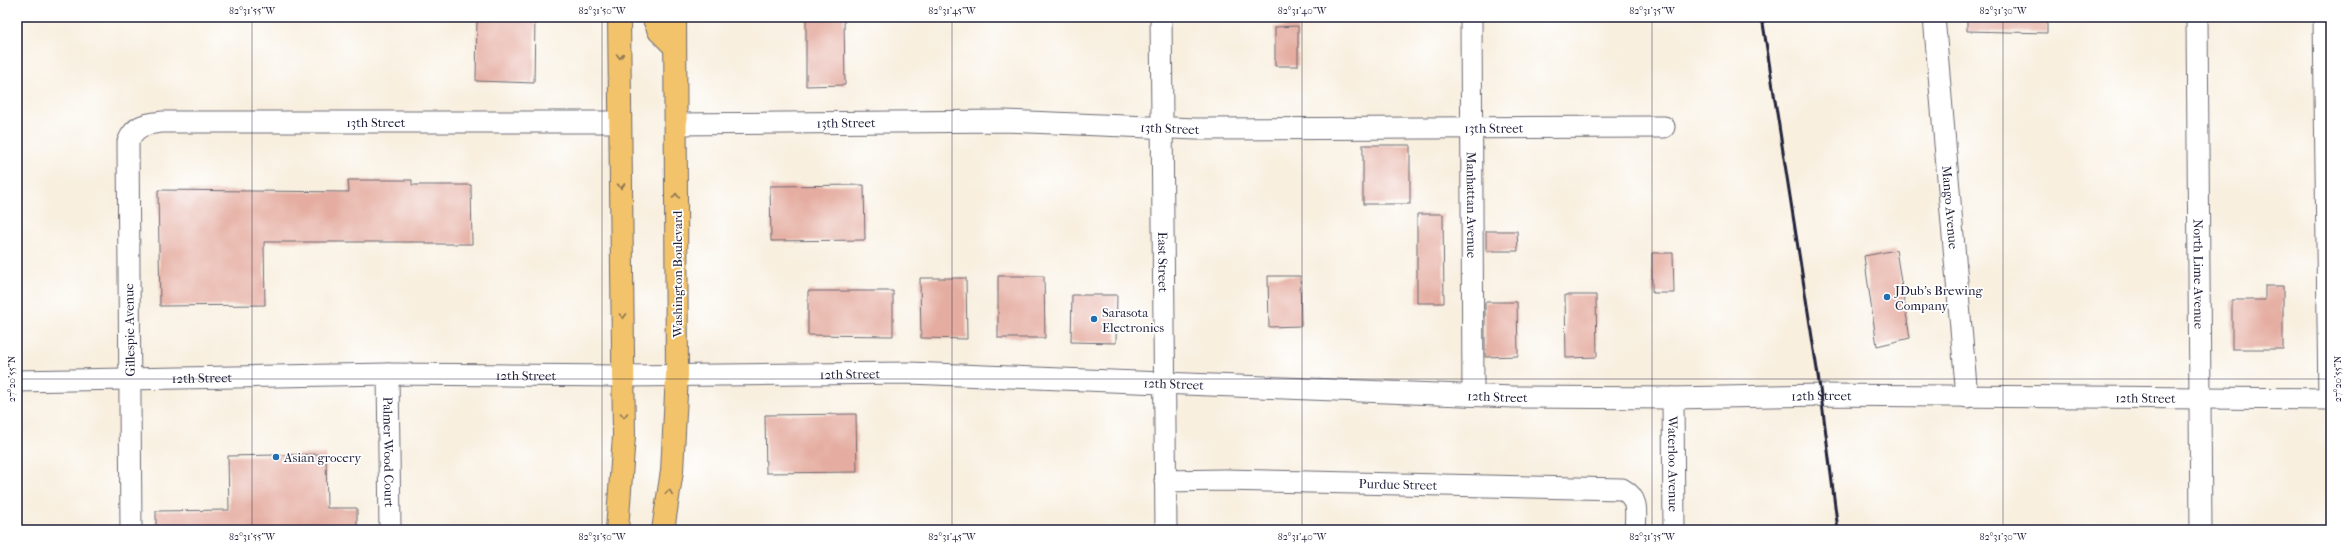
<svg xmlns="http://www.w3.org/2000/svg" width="2348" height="547" viewBox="0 0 2348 547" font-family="'IM FELL French Canon',serif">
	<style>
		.building { fill: #e5ada1 }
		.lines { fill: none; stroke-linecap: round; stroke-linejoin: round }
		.minor-casing { stroke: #6d6a74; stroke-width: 23 }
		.major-casing { stroke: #6d6a74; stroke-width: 24 }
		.minor { stroke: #fff; stroke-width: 21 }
		.major { stroke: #f2c36a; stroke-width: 22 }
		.rail { stroke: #22223b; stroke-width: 3 }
		.oneway { stroke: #8a7252 }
		.ticks { fill: none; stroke: #22223b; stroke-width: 1; stroke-opacity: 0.45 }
		.poi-dot { fill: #1f6fb2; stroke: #fff; stroke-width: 1.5 }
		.labels { text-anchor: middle; stroke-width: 3.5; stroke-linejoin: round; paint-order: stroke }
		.street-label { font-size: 13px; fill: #22223b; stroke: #fff }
		.poi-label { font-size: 13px; fill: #22223b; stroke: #fff; text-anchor: start }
		.neatline { fill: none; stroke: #22223b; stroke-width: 1.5 }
		.ticks-label { font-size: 10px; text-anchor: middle; fill: #22223b }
	</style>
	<rect width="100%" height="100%" fill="#fff"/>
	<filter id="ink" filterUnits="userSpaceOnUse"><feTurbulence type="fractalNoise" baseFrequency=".025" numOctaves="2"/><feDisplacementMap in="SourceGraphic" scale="8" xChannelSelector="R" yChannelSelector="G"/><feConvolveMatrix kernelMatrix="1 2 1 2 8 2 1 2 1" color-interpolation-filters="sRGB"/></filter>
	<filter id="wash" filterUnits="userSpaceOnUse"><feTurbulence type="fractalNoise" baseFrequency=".012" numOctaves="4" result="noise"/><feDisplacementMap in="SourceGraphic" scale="16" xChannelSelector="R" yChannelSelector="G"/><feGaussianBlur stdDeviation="0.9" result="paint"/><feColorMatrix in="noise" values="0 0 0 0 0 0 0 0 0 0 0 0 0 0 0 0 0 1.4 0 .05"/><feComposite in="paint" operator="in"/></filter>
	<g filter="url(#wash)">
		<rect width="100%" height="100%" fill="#f8efdf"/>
		<g id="blocks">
			<g class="building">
				<path d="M477,17h58l-1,66 -58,-2z"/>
				<path d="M806,17h38l1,68 -39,1z"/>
				<path d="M1967,17h80v16l-80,-2z"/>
				<path d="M1298,26v40h-23v-39z"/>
				<rect x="1363" y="145" width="47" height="59"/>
				<path d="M348,180h64v5h59l1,59h-46v-2h-162l1,63 -105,1 -2,-116 191,2z"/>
				<path d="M864,185l1,55 -94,1 -1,-55z"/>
				<path d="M1417,214h26l1,89h-27z"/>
				<path d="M1486,231h31l1,20h-32z"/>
				<path d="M1896,250l14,88 -33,8 -13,-90z"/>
				<path d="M1652,253h21l1,40h-22z"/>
				<path d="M998,276h46l1,62h-47z"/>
				<path d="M1268,276h32l1,50 -32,1z"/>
				<path d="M920,278h46l1,61 -46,-1z"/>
				<path d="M2265,286h18v63h-51v-49h33z"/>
				<path d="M808,291h85v45l-85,-1z"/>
				<path d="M1072,295h45l-1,48 -45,-1z"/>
				<path d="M1565,295h31l1,62 -31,1z"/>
				<path d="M1485,302h32l1,54 -33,1z"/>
				<path d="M856,414l1,58 -91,1 -1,-58z"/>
				<path d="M326,454l1,54h30v22h-201v-19l73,-1 -1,-54z"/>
			</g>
		</g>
	</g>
	<g filter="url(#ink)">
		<use href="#blocks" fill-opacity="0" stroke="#6d6a74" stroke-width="1"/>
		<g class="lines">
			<g class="minor-casing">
				<g id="minor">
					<path id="s1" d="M1161,17l5,513"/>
					<path id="s2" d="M1471,17l2,377"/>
					<path id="s3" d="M1934,17l33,380"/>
					<path id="s4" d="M2197,17l4,513"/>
					<path d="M2324,17l5,382"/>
					<path id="s5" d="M675,124l329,-3 192,8 468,-2"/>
					<path id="s6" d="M388,374l2,156"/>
					<path id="s7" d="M17,381l371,-7 236,2 285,-3 604,24 160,1 148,-3 510,4"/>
					<path id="s8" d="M1673,398l1,132"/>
					<path id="s9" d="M1165,481l60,-1 397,9c17,9 14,23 13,41"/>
					<path id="s10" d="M131,530l-3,-388c7,-17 17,-18 34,-20h458"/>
				</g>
			</g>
			<g class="major-casing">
				<g id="major">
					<path d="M653,17l6,14 16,16"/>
					<path d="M617,530l7,-94 -5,-419"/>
					<path d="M663,530l9,-59 5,-96 -2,-358"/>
				</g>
			</g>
			<use href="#minor" class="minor"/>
			<use href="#major" class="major"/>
			<path class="rail" d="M1762,17l59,378 17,135"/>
		</g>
		<defs><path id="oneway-chevron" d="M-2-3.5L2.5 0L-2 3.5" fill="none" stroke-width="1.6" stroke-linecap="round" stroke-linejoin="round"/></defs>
		<g class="oneway">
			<use href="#oneway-chevron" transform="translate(620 56) rotate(89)"/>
			<use href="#oneway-chevron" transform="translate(621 186) rotate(89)"/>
			<use href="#oneway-chevron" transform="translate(676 196) rotate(-91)"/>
			<use href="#oneway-chevron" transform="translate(623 316) rotate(89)"/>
			<use href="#oneway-chevron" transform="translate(624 415) rotate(90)"/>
			<use href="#oneway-chevron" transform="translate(669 492) rotate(-82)"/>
		</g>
	</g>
	<path class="ticks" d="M252,17v513M602,17v513M952,17v513M1302,17v513M1652,17v513M2003,17v513M17,379h2314"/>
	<g class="poi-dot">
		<circle cx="1887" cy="297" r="4"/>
		<circle cx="1094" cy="319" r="4"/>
		<circle cx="276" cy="457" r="4"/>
	</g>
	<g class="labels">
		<g class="street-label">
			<text dy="5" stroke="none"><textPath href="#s10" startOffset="644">13th Street</textPath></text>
			<text dy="5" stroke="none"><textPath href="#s5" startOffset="171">13th Street</textPath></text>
			<text dy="5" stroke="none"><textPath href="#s5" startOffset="819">13th Street</textPath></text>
			<text dy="5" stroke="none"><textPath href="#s5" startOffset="495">13th Street</textPath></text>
			<text dy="5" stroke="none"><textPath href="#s2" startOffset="188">Manhattan Avenue</textPath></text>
			<text dy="5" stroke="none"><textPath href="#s3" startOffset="191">Mango Avenue</textPath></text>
			<text dy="5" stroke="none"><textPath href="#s1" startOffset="245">East Street</textPath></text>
			<text transform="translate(677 274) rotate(-90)" y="5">Washington Boulevard</text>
			<text dy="5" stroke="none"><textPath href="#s4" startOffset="257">North Lime Avenue</textPath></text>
			<text transform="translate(129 330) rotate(-91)" y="5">Gillespie Avenue</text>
			<text dy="5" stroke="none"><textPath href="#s7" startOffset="833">12th Street</textPath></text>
			<text dy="5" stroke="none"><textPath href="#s7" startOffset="509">12th Street</textPath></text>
			<text dy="5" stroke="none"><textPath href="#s7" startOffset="185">12th Street</textPath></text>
			<text dy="5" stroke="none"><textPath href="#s7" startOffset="1157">12th Street</textPath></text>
			<text dy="5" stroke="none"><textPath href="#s7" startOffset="1481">12th Street</textPath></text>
			<text dy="5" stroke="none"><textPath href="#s7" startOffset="1805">12th Street</textPath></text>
			<text dy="5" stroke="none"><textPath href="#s7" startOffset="2129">12th Street</textPath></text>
			<text dy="5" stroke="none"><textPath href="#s6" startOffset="78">Palmer Wood Court</textPath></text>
			<text dy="5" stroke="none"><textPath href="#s8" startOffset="66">Waterloo Avenue</textPath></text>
			<text dy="5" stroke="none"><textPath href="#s9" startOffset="233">Purdue Street</textPath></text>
		</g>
		<g class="poi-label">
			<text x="1895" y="295">JDub's Brewing<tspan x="1895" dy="15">Company</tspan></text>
			<text x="1102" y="317">Sarasota<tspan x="1102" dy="15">Electronics</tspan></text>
			<text x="284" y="462">Asian grocery</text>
		</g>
	</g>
	<rect width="2348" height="547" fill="none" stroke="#fff" stroke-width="44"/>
	<rect x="22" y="22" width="2304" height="503" class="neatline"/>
	<g class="ticks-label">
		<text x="252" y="14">82°31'55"W</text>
		<text x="602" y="14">82°31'50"W</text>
		<text x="952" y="14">82°31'45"W</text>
		<text x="1302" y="14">82°31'40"W</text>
		<text x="1652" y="14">82°31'35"W</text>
		<text x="2003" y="14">82°31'30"W</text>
		<text transform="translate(11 379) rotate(-90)" y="4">27°20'55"N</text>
		<text transform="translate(2337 379) rotate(-90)" y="4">27°20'55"N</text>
		<text x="252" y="540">82°31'55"W</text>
		<text x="602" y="540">82°31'50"W</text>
		<text x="952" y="540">82°31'45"W</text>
		<text x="1302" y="540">82°31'40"W</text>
		<text x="1652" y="540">82°31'35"W</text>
		<text x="2003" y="540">82°31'30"W</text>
	</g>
</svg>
